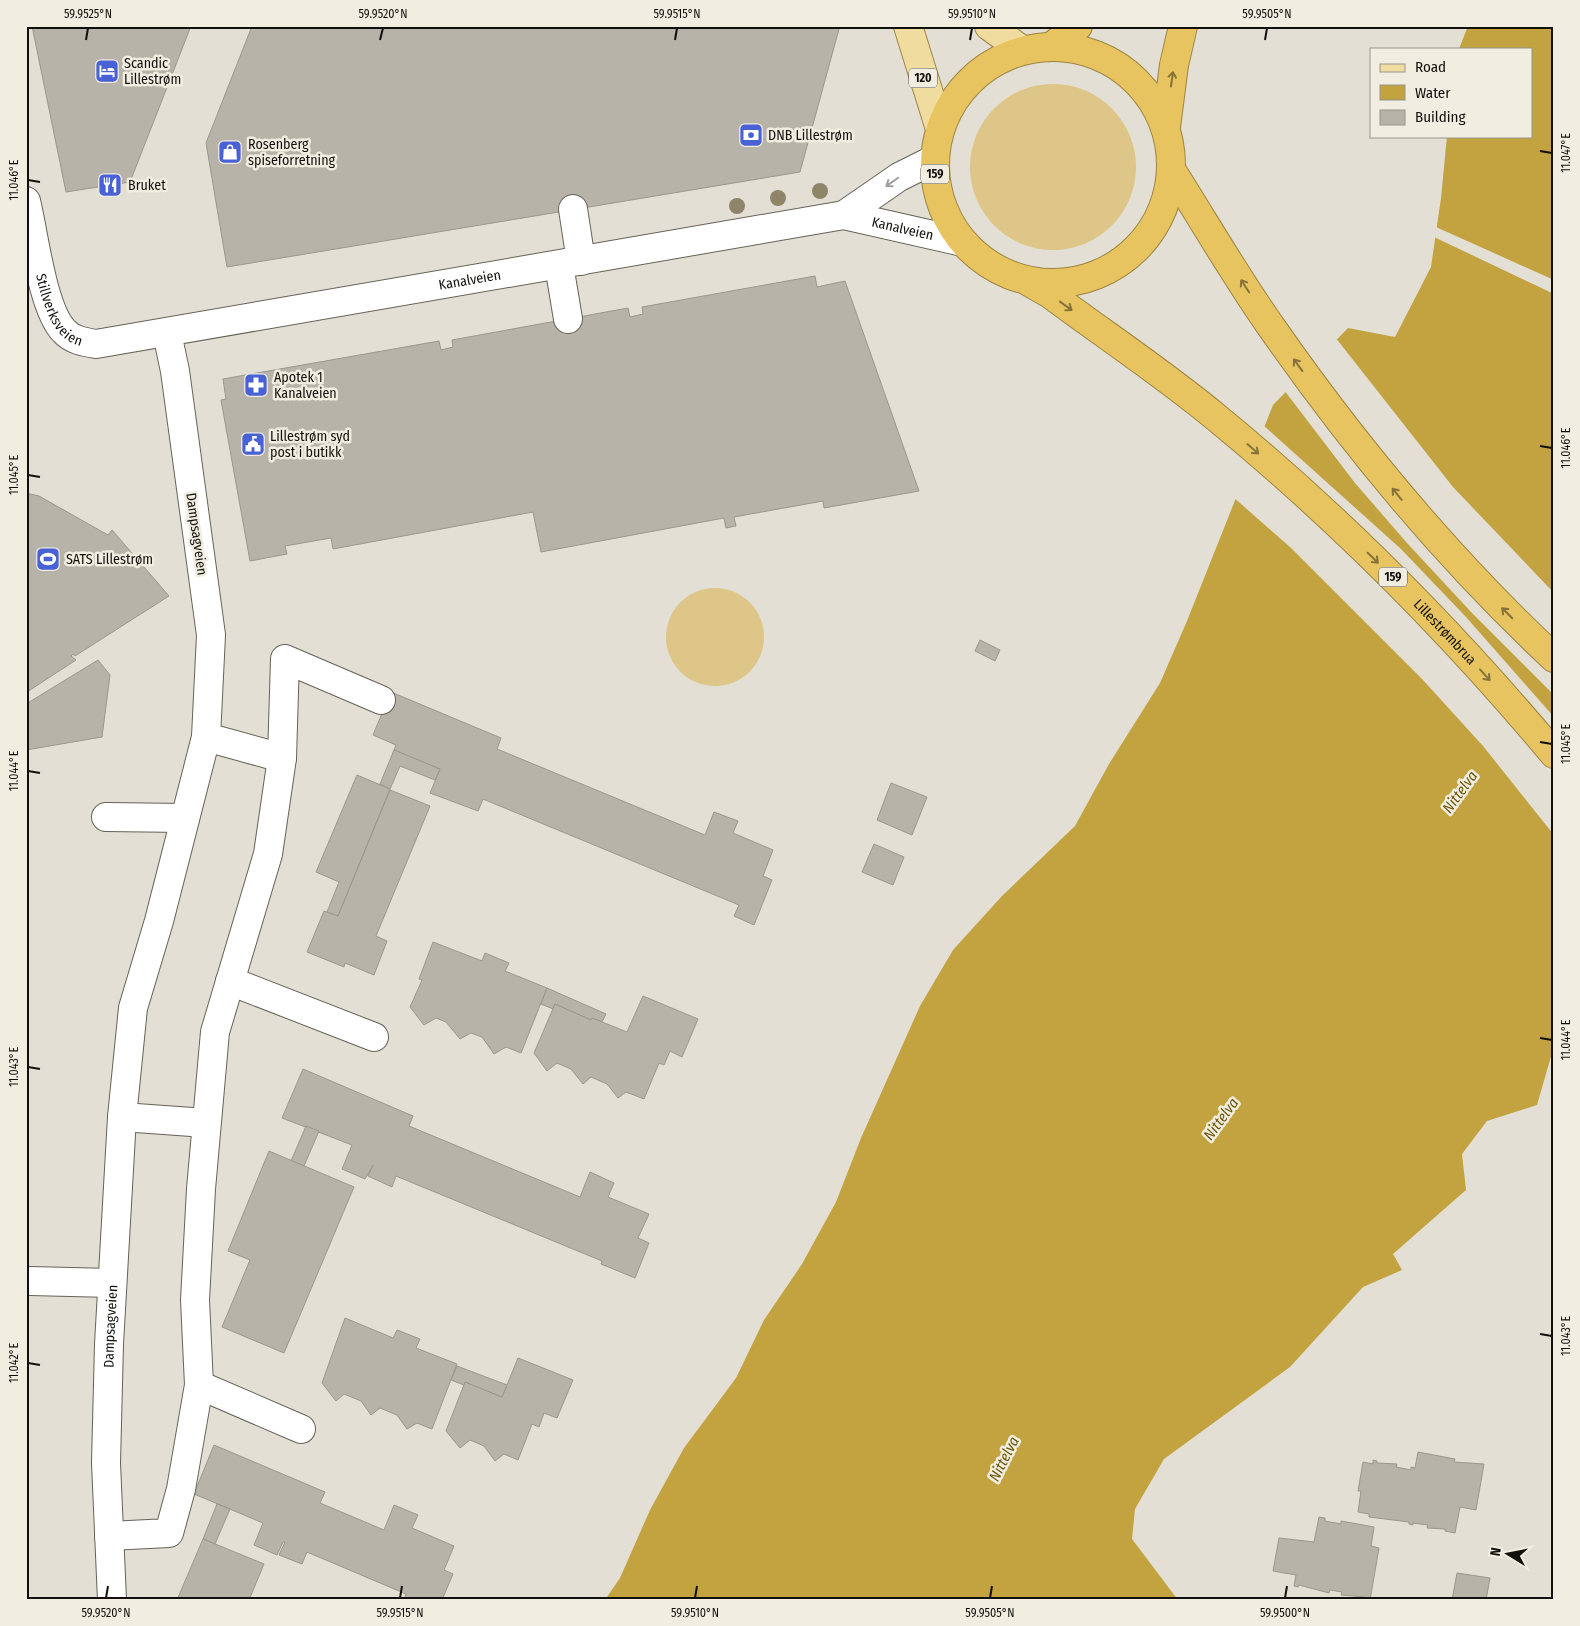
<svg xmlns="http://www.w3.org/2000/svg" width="1580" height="1626" viewBox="0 0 1580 1626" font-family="'Fira Sans Condensed',sans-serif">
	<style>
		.green { fill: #ddc687 }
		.water { fill: #c3a240 }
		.pier { fill: #e3dfd4 }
		.building { fill: #b7b3a8; stroke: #9b978c }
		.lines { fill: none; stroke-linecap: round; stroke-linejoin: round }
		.minor-casing { stroke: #656258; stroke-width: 30 }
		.major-casing { stroke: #9c8543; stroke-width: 30 }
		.highway-casing { stroke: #9c8543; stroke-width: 30 }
		.minor { stroke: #fff; stroke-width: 28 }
		.major { stroke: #f1dca0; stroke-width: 28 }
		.highway { stroke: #e7c460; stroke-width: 28 }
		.tree { fill: #8e8569 }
		.oneway { stroke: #87733a }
		.oneway2 { stroke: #a09f9e }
		.ticks { fill: none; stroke: #11100c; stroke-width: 2 }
		.labels { text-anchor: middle; stroke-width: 5; stroke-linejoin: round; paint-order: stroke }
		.shield { fill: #f1ede1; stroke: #54524c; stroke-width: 1 }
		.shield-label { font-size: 12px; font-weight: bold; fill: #11100c }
		.poi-label { font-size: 14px; fill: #11100c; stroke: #f1ede1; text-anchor: start }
		.street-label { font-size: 14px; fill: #11100c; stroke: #f1ede1 }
		.water-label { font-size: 15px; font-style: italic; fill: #6b5507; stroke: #f1ede1 }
		.neatline { fill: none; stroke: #11100c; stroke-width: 2 }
		.ticks-label { font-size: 12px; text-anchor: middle; fill: #11100c }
	</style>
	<rect width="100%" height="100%" fill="#e3dfd4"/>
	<g class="green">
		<circle cx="1053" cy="167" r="83"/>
		<circle cx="715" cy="637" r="49"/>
	</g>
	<path class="water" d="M1468,26h86v1020l-17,59 -50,16 -25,33 4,36 -73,64 9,16 -39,17 -73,80 -126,92 -29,50 -3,30 46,61h-573l15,-22 30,-68 34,-62 52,-70 28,-58 38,-56 34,-62 25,-64 59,-132 33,-56 49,-54 73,-70 34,-62 51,-81 27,-62 86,-216 75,-77 47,9 36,-70 10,-69 6,-62h84v-87h-72z"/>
	<g class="pier">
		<path d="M1436,227l118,53v14l-120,-57z"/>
		<path d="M1335,337l118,150 101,106v102l-82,-82 -65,-70 -52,-60 -71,-93z"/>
		<path d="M1262,424l139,125 65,68 88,100v118l-71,-89 -60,-66 -133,-133 -58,-51z"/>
	</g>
	<g class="building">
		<path d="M32,26h159l-61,156 -64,10z"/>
		<path d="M252,26h586l1,3 -39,143 -573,95 -21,-124z"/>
		<path d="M815,276l2,11 28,-6 74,210 -95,17 -1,-7 -89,16 2,9 -10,2 -2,-10 -183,34 -8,-40 -200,37 -2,-11 -46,8 2,8 -37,7 -29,-161 5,-1 -3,-20 216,-38 2,9 12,-3 -1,-7 176,-32 2,9 13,-3 -1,-7z"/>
		<path d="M26,493l13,3 69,39 4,-5 57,66 -94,60 -2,-2 -2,2 5,4 -49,32z"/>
		<path d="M980,640l20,10 -5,11 -20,-10z"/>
		<path d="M98,660l12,15 -8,62 -76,13v-46z"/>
		<path d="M391,692l110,46 -4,11 208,86 9,-23 24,9 -5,12 40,17 -10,26 9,4 -18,45 -20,-9 5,-11 -256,-106 -5,12 -48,-18 10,-24 -46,-19 2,-5 -23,-10z"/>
		<path d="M394,750l46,19 -5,11 -35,-14 -10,23 -10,-5z"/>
		<path d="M357,775l33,14 -52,127 -11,-4 12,-30 -23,-10z"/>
		<path d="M891,783l36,14 -15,38 -35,-15z"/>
		<path d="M390,790l40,16 -54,130 11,5 -13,34 -29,-12 -1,4 -37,-15 17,-41 14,5z"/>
		<path d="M874,844l30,13 -11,28 -31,-13z"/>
		<path d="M433,942l49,19 3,-8 24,10 -4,8 42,17 -26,65 -15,-6 -12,7 -12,-17 -11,-4 -11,6 -14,-17 -10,-4 -12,7 -14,-18 12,-27 -3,-1z"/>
		<path d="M547,988l59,26 -4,8 -10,-4 -1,2 -36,-16 -2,5 -12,-5z"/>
		<path d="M643,996l55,23 -16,38 -12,-6 -6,14 -5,-2 -15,36 -18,-7 -8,6 -11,-14 -16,-7 -8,7 -12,-15 -14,-6 -10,8 -13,-18 21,-49 36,16 1,-2 35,14z"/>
		<path d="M303,1069l110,47 -4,10 171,71 10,-25 24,11 -6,14 41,17 -11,24 11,5 -14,35 -34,-14 1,-3 -206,-85 -4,11 -24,-11 5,-11 -8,14 -23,-10 10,-24 -70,-27z"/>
		<path d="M306,1126l13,5 -15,35 -13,-5z"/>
		<path d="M269,1151l85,36 -70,166 -62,-26 28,-67 -22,-9z"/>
		<path d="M345,1318l48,20 4,-8 23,9 -4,9 41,16 -25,65 -15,-6 -10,6 -10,-14 -17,-7 -9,7 -10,-14 -17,-7 -8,7 -14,-18z"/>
		<path d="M518,1358l55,22 -16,38 -13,-5 -5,14 -7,-3 -14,36 -14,-6 -9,7 -11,-15 -14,-6 -10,8 -14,-17 19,-49 37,15z"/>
		<path d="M457,1366l50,19 -5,12 -37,-15 -1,3 -13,-5z"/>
		<path d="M214,1445l111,47 -5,11 64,27 10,-25 24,10 -6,13 42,18 -10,24 9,4 -11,26h-30l-7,-3 1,-3 -99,-42 -5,12 -23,-9 6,-13h-2l-6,13 -23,-10 9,-22 -69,-29z"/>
		<path d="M1418,1452l37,7 -1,3 30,2 -8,46 -16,-3 -5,26 -10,-2v-2l-18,-1 1,-3 -15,-2v2l-4,-1v-2l-40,-5v-3l-11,-2 3,-21h-3l5,-29 10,2v-4l4,1v2l20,1 -1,3 15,3v-3l4,1z"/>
		<path d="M217,1504l13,5 -15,35 -12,-5z"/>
		<path d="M1319,1517l6,1v3l16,3v-3l33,6 -3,19 8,2 -9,52 -6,-1 1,-2 -24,-2 1,-3 -12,-2 -1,3 -30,-8 -1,2 -4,-1 2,-11 -23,-4 6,-33 35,4z"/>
		<path d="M203,1539l61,25 -15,36h-72z"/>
		<path d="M1457,1573l33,5 -4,22h-34z"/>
	</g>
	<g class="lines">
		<g class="minor-casing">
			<g id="minor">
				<path id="s1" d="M26,201c8,32 16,107 38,130 8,9 20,11 32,13l748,-129 119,27"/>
				<path d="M573,209l8,52"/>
				<path d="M844,215l55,-38 36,-18"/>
				<path d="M559,265l9,54"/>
				<path d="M206,737l76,21"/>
				<path d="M106,817l79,1"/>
				<path d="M230,981l144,56"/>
				<path d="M122,1117l84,6"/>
				<path d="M30,1281l82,2"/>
				<path d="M199,1385l102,44"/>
				<path d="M109,1536l60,-3 12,-44 18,-104 -4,-85 6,-111 14,-157 53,-178 14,-96 3,-99 96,41"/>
				<path id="s2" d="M112,1600l-6,-137 3,-119 13,-227 11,-109 26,-87 47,-184 5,-102 -36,-264 -8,-38"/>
			</g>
		</g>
		<g class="major-casing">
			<g id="major">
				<path d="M908,26l32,103"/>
				<path d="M989,26l33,24"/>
			</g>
		</g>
		<g class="highway-casing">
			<g id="highway">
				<path d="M1052,46l26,-20"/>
				<circle cx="1053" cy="165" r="118"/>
				<path d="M1166,127l8,-62 9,-39"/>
				<path d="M1172,171c33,52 64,106 100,157 83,119 175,230 282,330"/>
				<path id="s3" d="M1029,282l21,12c55,41 114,80 167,124 123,101 235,214 337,336"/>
			</g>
		</g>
		<use href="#minor" class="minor"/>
		<use href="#major" class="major"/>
		<use href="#highway" class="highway"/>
	</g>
	<g class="tree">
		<circle cx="820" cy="191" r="8"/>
		<circle cx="778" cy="198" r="8"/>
		<circle cx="737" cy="206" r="8"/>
	</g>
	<defs><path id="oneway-shaft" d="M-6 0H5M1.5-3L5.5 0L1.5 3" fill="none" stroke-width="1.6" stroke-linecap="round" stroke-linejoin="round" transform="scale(1.25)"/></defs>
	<g class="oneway">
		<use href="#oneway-shaft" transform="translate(1172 79) rotate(-82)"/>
		<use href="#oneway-shaft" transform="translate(1245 286) rotate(-123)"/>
		<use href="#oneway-shaft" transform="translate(1066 306) rotate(36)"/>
		<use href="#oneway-shaft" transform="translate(1298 365) rotate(-126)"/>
		<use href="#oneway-shaft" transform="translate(1253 449) rotate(41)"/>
		<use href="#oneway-shaft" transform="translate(1397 494) rotate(-129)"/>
		<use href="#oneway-shaft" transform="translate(1373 558) rotate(44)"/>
		<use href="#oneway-shaft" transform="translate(1507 613) rotate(-135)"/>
		<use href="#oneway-shaft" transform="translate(1485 675) rotate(48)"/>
	</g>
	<use class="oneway2" href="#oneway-shaft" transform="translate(892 182) rotate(145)"/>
	<path class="ticks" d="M86,40l2,-12M380,40l3,-12M675,40l2,-12M970,40l2,-12M1265,40l2,-12M1540,151l12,2M28,180l12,2M1540,446l12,2M28,475l12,2M1540,742l12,2M28,771l12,2M1540,1038l12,2M28,1067l12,2M1540,1334l12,2M28,1363l12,2M106,1598l2,-12M400,1598l2,-12M695,1598l2,-12M990,1598l2,-12M1285,1598l2,-12"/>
	<defs>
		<g id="hotel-square" transform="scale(1.25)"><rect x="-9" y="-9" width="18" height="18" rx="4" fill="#4861d5" stroke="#f1ede1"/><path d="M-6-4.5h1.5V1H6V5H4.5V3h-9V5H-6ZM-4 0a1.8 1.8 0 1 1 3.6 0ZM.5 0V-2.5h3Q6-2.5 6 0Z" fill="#fff"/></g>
		<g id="bank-square" transform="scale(1.25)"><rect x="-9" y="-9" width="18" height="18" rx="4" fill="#4861d5" stroke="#f1ede1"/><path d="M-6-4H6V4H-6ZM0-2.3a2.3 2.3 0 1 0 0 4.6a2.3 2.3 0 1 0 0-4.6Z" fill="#fff"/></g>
		<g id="shop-square" transform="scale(1.25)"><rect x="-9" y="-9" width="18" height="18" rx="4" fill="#4861d5" stroke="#f1ede1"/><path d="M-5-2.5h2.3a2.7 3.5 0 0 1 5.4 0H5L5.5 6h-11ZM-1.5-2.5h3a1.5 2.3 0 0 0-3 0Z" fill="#fff"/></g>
		<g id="restaurant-square" transform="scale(1.25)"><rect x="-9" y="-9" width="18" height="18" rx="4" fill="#4861d5" stroke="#f1ede1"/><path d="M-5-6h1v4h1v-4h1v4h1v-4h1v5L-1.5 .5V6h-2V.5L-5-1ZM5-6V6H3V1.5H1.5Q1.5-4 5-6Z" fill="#fff"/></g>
		<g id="pharmacy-square" transform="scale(1.25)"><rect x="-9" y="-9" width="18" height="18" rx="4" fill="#4861d5" stroke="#f1ede1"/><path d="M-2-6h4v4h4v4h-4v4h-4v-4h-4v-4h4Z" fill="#fff"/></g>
		<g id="civic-square" transform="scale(1.25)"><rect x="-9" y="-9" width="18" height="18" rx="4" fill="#4861d5" stroke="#f1ede1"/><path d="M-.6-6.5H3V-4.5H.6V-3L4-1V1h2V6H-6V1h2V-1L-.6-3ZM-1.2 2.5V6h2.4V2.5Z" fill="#fff"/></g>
		<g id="stadium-square" transform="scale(1.25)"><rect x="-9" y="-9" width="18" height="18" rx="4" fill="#4861d5" stroke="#f1ede1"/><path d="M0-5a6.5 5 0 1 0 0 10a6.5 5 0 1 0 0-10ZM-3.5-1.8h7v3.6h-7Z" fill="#fff"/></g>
	</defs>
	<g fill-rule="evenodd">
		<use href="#hotel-square" x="107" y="71"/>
		<use href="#bank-square" x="751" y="135"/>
		<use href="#shop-square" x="230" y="152"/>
		<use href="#restaurant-square" x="110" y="185"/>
		<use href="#pharmacy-square" x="256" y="385"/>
		<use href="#civic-square" x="253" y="444"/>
		<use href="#stadium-square" x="48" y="559"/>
	</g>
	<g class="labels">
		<g class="shield">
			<rect x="909" y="68.5" width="28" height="19" rx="4"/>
			<rect x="921" y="164.5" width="28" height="19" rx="4"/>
			<rect x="1379" y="567.5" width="28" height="19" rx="4"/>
		</g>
		<g class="shield-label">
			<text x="923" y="82">120</text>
			<text x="935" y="178">159</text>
			<text x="1393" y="581">159</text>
		</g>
		<g class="poi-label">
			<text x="124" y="68">Scandic<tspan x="124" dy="16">Lillestrøm</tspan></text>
			<text x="768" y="140">DNB Lillestrøm</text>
			<text x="248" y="149">Rosenberg<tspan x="248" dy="16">spiseforretning</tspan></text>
			<text x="128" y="190">Bruket</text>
			<text x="274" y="382">Apotek 1<tspan x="274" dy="16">Kanalveien</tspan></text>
			<text x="270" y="441">Lillestrøm syd<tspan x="270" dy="16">post i butikk</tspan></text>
			<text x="66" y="564">SATS Lillestrøm</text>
		</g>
		<g class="street-label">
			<text dy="5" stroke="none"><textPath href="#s1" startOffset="991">Kanalveien</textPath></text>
			<text dy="5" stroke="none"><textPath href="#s1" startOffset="551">Kanalveien</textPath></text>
			<text dy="5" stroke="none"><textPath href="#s1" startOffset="116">Stillverksveien</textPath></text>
			<text transform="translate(197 534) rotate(82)" y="5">Dampsagveien</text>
			<text dy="5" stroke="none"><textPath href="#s3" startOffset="545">Lillestrømbrua</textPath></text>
			<text dy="5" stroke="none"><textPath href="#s2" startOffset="274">Dampsagveien</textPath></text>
		</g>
		<g class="water-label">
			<text transform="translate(1460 792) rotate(-54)" y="5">Nittelva</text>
			<text transform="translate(1221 1119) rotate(-54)" y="5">Nittelva</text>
			<text transform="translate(1004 1459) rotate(-63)" y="5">Nittelva</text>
		</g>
	</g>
	<rect width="1580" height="1626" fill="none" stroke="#f1ede1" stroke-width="55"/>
	<rect x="1370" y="48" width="162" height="90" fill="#f1ede1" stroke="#97958c"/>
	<rect x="1380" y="64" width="25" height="8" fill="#f1dca0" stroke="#97958c"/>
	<text x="1415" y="72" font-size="15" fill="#11100c">Road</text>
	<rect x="1380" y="85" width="25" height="15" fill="#c3a240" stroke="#97958c"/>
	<text x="1415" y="98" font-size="15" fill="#11100c">Water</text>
	<rect x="1380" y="110" width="25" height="15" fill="#b7b3a8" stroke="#97958c"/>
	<text x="1415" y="122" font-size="15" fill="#11100c">Building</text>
	<g transform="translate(1508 1554) rotate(280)" stroke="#f1ede1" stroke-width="4" paint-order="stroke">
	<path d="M0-4L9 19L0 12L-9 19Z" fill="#11100c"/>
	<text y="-8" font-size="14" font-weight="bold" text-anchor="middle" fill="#11100c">N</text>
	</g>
	<rect x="28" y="28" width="1524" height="1570" class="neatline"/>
	<g class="ticks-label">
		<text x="88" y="18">59.9525°N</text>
		<text x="383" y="18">59.9520°N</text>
		<text x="677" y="18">59.9515°N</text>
		<text x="972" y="18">59.9510°N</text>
		<text x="1267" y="18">59.9505°N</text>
		<text transform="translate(1566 153) rotate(-90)" y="4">11.047°E</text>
		<text transform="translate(14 180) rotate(-90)" y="4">11.046°E</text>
		<text transform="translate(1566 448) rotate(-90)" y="4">11.046°E</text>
		<text transform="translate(14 475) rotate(-90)" y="4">11.045°E</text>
		<text transform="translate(1566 744) rotate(-90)" y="4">11.045°E</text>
		<text transform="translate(14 771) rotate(-90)" y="4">11.044°E</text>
		<text transform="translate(1566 1040) rotate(-90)" y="4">11.044°E</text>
		<text transform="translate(14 1067) rotate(-90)" y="4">11.043°E</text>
		<text transform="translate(1566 1336) rotate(-90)" y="4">11.043°E</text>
		<text transform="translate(14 1363) rotate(-90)" y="4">11.042°E</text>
		<text x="106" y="1617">59.9520°N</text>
		<text x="400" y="1617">59.9515°N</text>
		<text x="695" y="1617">59.9510°N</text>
		<text x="990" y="1617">59.9505°N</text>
		<text x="1285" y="1617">59.9500°N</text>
	</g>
</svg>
